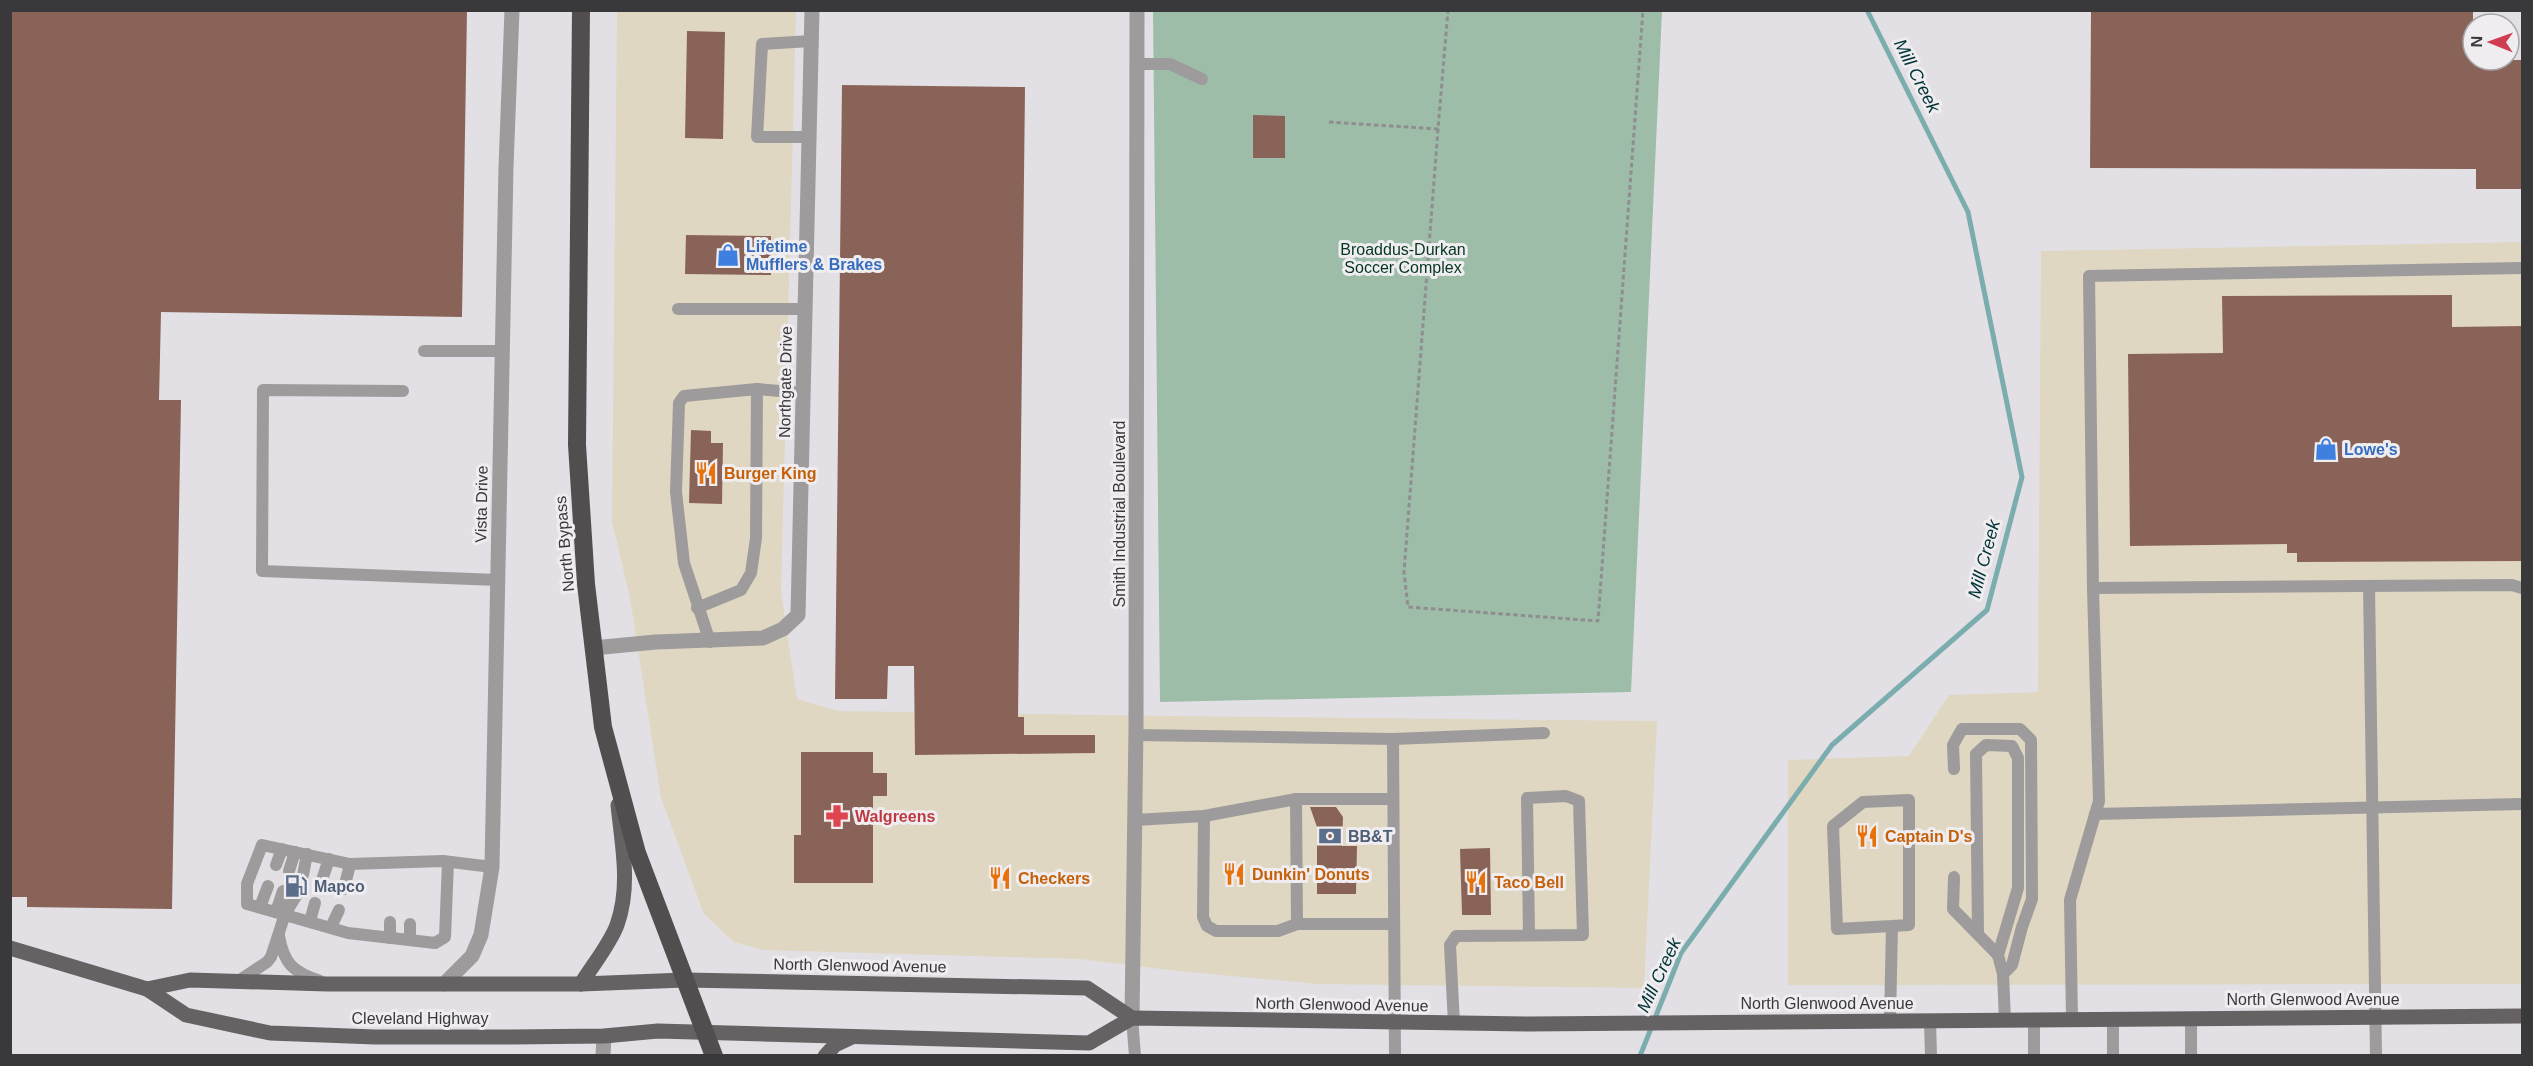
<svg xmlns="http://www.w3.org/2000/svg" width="2533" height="1066" viewBox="0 0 2533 1066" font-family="Arial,sans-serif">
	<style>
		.commercial { fill: #dfd7c1 }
		.green { fill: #9dbda9 }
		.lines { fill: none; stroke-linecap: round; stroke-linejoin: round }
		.stream { stroke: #7badaf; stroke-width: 5 }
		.building { fill: #896357 }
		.path { stroke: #8e8d90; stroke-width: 3; stroke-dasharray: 4.5 3; stroke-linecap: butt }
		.lane { stroke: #9e9b9c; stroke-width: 12 }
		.street { stroke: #9e9b9c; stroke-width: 15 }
		.primary { stroke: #666263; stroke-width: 15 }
		.highway { stroke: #524e4f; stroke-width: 18 }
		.labels { text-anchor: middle; stroke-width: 6; stroke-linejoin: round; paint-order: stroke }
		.shop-label { font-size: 16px; font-weight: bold; fill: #366cbe; stroke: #f0edf1; text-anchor: start }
		.park-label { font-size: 16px; fill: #03361f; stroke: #f0edf1 }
		.street-label { font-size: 16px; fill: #39383a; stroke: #f0edf1 }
		.food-label { font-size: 16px; font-weight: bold; fill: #c56008; stroke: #f0edf1; text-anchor: start }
		.health-label { font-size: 16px; font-weight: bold; fill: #be3a42; stroke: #f0edf1; text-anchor: start }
		.service-label { font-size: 16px; font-weight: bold; fill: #4e5e75; stroke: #f0edf1; text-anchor: start }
		.water-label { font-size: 18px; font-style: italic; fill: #003436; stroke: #f0edf1 }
	</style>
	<rect width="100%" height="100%" fill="#e2e0e4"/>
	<g class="commercial">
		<path d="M617,11h179l-15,581 16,107 41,12 335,5 484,5 -13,267 -326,-4 -140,-13 -98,-12 -317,-9 -29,-8 -30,-28 -43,-116 -31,-200 -18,-77z"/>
		<path d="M2522,242v742l-734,1v-225l121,-4 40,-61 89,-3 3,-441z"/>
	</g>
	<path class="green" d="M1153,11h509l-31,681 -471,10z"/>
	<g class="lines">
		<path class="stream" d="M1640,1056l41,-103 151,-208 155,-135 35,-133 -54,-265 -101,-202"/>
	</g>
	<g class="building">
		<path d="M10,10h457l-5,307 -301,-5 -2,88h22l-9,509 -145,-2v-10h-17z"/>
		<path d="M2091,10h382v50h50v129h-47v-20l-386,-1z"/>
		<path d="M687,31l38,1 -2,107 -38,-1z"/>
		<path d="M842,85l183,2 -7,630h6v18h71v18l-180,2 -1,-89h-26l-1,33h-52z"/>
		<path d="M1253,115l32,1v42h-32z"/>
		<path d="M686,235l85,1v39l-86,-1z"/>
		<path d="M2452,295v32l71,-1v235l-226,1v-9h-10v-9l-157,2 -2,-192 95,-1 -1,-57z"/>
		<path d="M691,430l20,1v12h12l-1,61 -33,-1z"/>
		<path d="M801,752h72v21h14v23h-14v87h-79v-48h7z"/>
		<path d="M1310,807h26l7,10 -1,29h15l-1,48h-39v-67z"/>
		<path d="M1490,848l1,67h-29l-2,-66z"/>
	</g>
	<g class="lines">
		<g class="path">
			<path d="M1329,122l109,7 10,-119"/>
			<path d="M1438,129l-34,443 4,35 190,14 45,-611"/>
		</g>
		<g class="lane">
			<path d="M1138,64h32l32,15"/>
			<path d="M809,137h-52l5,-93 49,-3"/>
			<path d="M678,309h127"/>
			<path d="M424,351h78"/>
			<path d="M403,391l-140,-1 -1,181 236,9"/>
			<path d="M2369,586l7,470"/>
			<path d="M2093,588l-4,-312 433,-8"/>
			<path d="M697,608l44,-18 10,-17 5,-35 1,-149"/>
			<path d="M710,642l-26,-79 -8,-71 3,-89 5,-7 73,-7 46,4"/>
			<path d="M1136,735l257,4 2,317"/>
			<path d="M1393,739l151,-6"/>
			<path d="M1954,769l-1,-24 9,-16h58l11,11 1,159 -10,28 -10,38 -9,9"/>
			<path d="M1296,799l1,125h97"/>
			<path d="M2095,814l427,-10"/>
			<path d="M1204,816l-1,101 4,9 9,5h62l19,-7"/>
			<path d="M1135,820l69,-4 92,-17h97"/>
			<path d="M448,862l-3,75 -10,6 -87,-10 -101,-29v-20l15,-39 88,19 93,-3 49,6"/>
			<path d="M276,865l6,-16"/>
			<path d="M289,871l6,-19"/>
			<path d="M303,875l4,-21"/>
			<path d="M1954,877l-1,32 45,46 5,19 2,46"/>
			<path d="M321,883l8,-24"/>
			<path d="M344,889l6,-25"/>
			<path d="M260,907l8,-21"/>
			<path d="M276,912l7,-21"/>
			<path d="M310,921l5,-18"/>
			<path d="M331,927l8,-17"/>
			<path d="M1978,933l-2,-179 10,-9 26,1 6,12v130l-20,67"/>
			<path d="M279,936c5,28 14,36 41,45"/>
			<path d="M390,938v-16"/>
			<path d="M410,940v-16"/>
			<path d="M237,982l30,-20 4,-5 14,-43 11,-18"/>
			<path d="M1132,1018l3,38"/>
			<path d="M2191,1018v38"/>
			<path d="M2072,1019l-2,-119 29,-99 -6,-213 419,-3 10,3"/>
			<path d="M2113,1019v37"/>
			<path d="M2034,1020v36"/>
			<path d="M1890,1021l2,-95 -55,3 -4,-103 30,-24 46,-2v125l-17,1"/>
			<path d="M1930,1021l1,35"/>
			<path d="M1454,1024l-4,-79 6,-9 127,-1 -4,-134 -13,-5 -39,2 2,137"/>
		</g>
		<g class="street">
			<path d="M593,648l63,-6 107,-4 20,-9 15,-14 14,-605"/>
			<path d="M444,984l28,-28 9,-21 11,-68 14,-700 6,-157"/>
			<path d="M1132,1018l4,-290 1,-718"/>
			<path d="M603,1056l1,-20"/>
		</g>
		<g class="primary">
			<path d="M10,948l137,41 39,26 84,18 105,4h137l92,-1 54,-5 431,12 43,-25 397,6 993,-8"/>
			<path d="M581,984c11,-18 29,-40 36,-59 14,-39 5,-80 1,-120"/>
			<path d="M147,989l43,-9 137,4h254l104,-4 402,8 45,30"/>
			<path d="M825,1056l10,-11 17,-8"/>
		</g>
		<path class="highway" d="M581,10l-4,435 9,139 17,143 34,126 77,203"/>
	</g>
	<defs>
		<g id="shop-bare" transform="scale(1.8)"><path d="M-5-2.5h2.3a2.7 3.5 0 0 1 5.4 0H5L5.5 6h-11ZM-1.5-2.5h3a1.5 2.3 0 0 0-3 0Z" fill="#3f7fe0" stroke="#f0edf1" stroke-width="2.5" paint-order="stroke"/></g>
		<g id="restaurant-bare" transform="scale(1.8)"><path d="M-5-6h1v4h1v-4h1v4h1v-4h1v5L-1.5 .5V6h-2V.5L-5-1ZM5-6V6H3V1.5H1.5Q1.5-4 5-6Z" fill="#e8710a" stroke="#f0edf1" stroke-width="2.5" paint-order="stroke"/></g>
		<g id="pharmacy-bare" transform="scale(1.8)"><path d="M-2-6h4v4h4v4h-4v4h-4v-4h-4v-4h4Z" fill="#e0444e" stroke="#f0edf1" stroke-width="2.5" paint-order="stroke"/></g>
		<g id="bank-bare" transform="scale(1.8)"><path d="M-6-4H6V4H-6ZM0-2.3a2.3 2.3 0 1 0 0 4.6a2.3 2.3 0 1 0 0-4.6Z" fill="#5c6f8a" stroke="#f0edf1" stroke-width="2.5" paint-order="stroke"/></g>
		<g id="fuel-bare" transform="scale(1.8)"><path d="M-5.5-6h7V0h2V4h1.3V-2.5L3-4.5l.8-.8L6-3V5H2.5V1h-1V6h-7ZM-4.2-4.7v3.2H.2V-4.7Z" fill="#5c6f8a" stroke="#f0edf1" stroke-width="2.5" paint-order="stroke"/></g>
	</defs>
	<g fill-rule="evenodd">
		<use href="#shop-bare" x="728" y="255"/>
		<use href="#shop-bare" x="2326" y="449"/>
		<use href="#restaurant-bare" x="706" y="473"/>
		<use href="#pharmacy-bare" x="837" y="816"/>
		<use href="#bank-bare" x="1330" y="836"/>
		<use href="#restaurant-bare" x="1867" y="836"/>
		<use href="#restaurant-bare" x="1234" y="874"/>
		<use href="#restaurant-bare" x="1000" y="878"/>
		<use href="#restaurant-bare" x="1476" y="882"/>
		<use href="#fuel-bare" x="296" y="886"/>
	</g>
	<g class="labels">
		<g class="shop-label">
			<text x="746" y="252">Lifetime<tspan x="746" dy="18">Mufflers &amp; Brakes</tspan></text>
			<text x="2344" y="455">Lowe's</text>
		</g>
		<g class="park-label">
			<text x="1403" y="255">Broaddus-Durkan<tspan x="1403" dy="18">Soccer Complex</tspan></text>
		</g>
		<g class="street-label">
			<text transform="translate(785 382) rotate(-89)" y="6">Northgate Drive</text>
			<text transform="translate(481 504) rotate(-89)" y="6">Vista Drive</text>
			<text transform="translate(1119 514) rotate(-90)" y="6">Smith Industrial Boulevard</text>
			<text transform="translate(564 544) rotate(-95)" y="6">North Bypass</text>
			<text transform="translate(860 965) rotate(1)" y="6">North Glenwood Avenue</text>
			<text x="2313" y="1005">North Glenwood Avenue</text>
			<text x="1827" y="1009">North Glenwood Avenue</text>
			<text transform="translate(1342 1004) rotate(1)" y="6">North Glenwood Avenue</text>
			<text x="420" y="1024">Cleveland Highway</text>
		</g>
		<g class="food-label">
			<text x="724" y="479">Burger King</text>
			<text x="1885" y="842">Captain D's</text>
			<text x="1252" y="880">Dunkin' Donuts</text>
			<text x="1018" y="884">Checkers</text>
			<text x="1494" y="888">Taco Bell</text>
		</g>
		<g class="health-label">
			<text x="855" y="822">Walgreens</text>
		</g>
		<g class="service-label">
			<text x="1348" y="842">BB&amp;T</text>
			<text x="314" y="892">Mapco</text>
		</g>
		<g class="water-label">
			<text transform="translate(1917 76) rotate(63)" y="6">Mill Creek</text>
			<text transform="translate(1984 559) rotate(-75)" y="6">Mill Creek</text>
			<text transform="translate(1659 975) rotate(-65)" y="6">Mill Creek</text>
		</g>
	</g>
	<rect width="2533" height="1066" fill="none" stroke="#39383a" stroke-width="24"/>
	<g transform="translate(2491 42) rotate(271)"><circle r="28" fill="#f0edf1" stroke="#a7a5a8" stroke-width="1.5"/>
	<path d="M0-4.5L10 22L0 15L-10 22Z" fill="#ce3e50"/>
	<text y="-9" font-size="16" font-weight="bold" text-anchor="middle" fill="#39383a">N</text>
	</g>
</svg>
